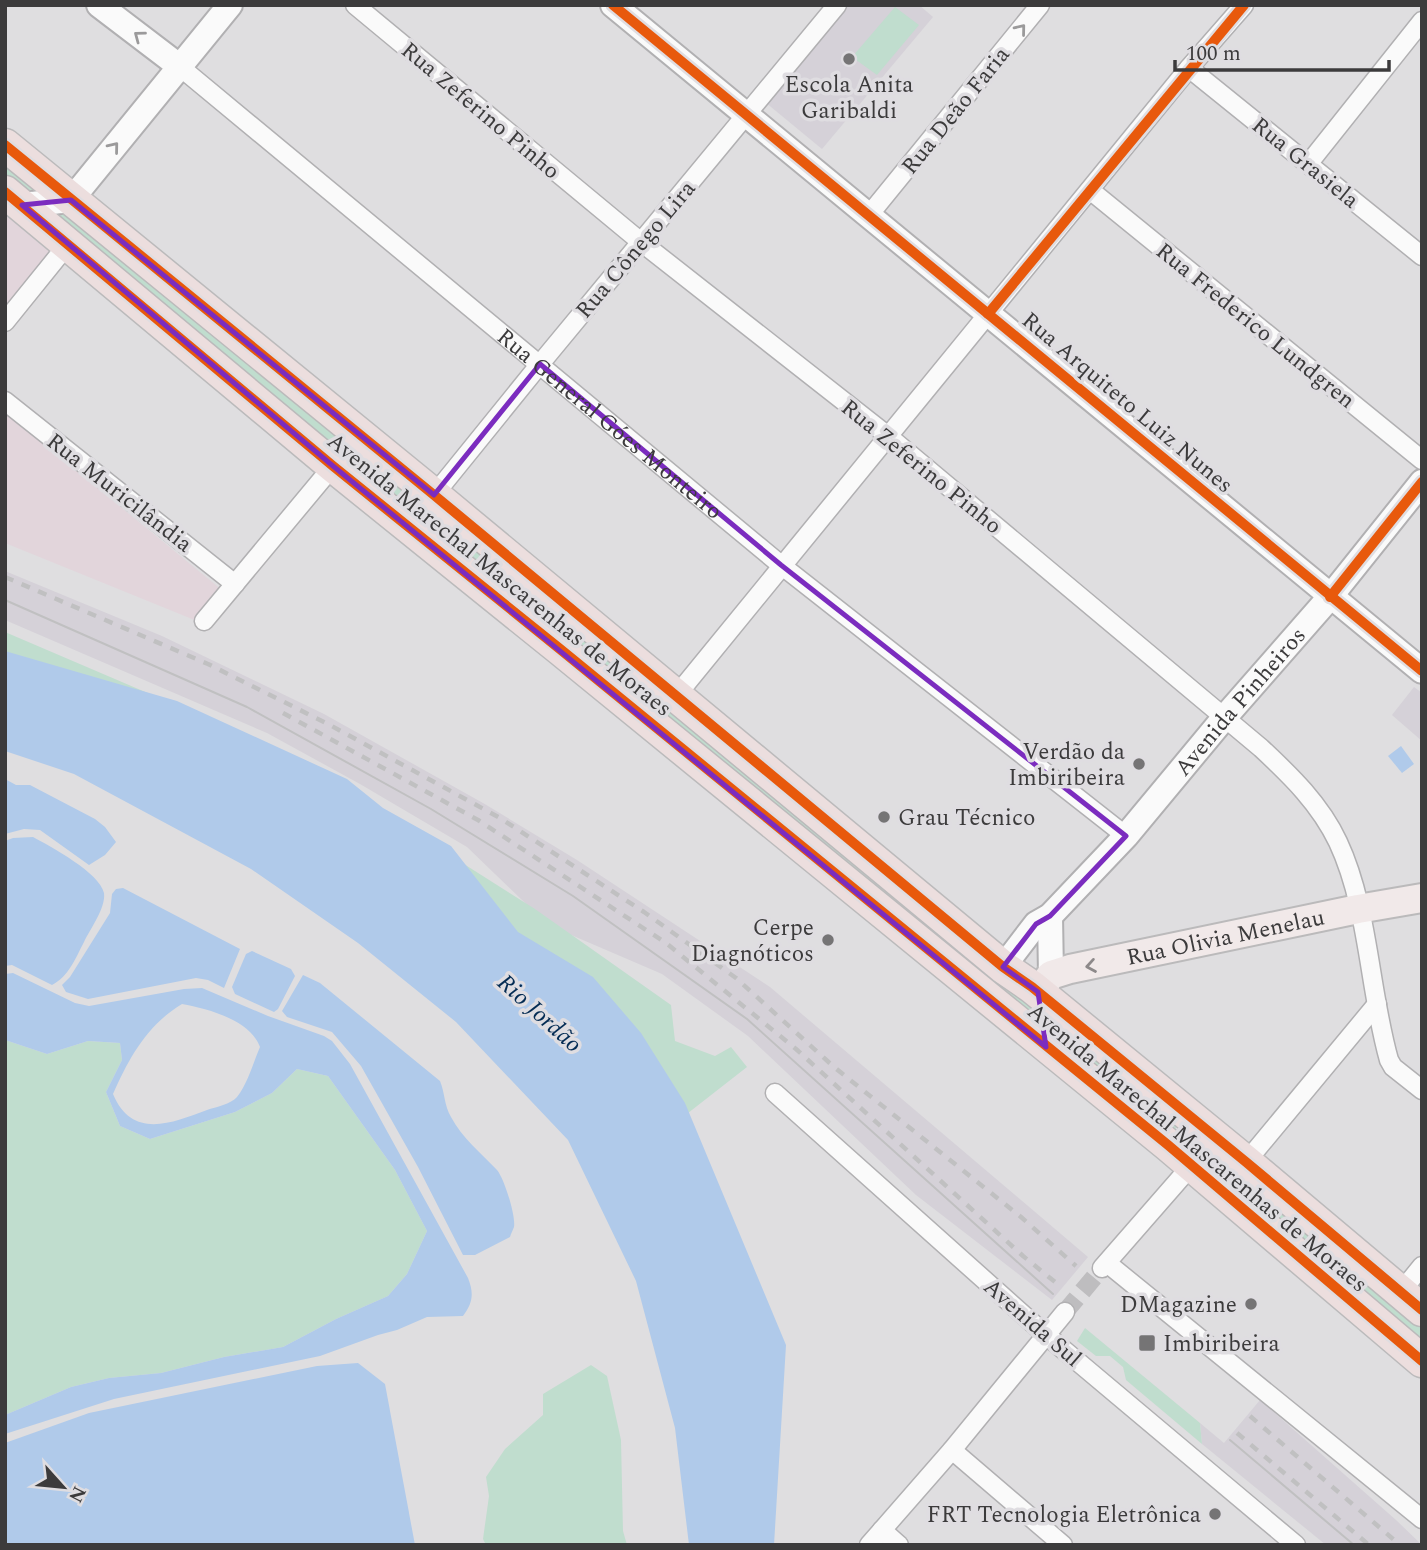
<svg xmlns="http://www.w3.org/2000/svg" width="1427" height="1550" viewBox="0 0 1427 1550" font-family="Spectral,serif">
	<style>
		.industrial { fill: #e2d5db }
		.built { fill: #d5d1d8 }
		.green { fill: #c0ddce }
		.water { fill: #b0caea; fill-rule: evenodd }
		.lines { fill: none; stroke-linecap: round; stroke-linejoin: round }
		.street-tunnel { stroke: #bebdbf; stroke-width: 18; stroke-dasharray: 18 9; stroke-linecap: butt }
		.street-casing { stroke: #b1b0b2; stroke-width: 21 }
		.secondary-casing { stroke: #b1b0b2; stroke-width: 28 }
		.primary-casing { stroke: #bbbabb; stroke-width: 32 }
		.highway-casing { stroke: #bbbabb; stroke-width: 35 }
		.street { stroke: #fafafa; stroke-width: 18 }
		.secondary { stroke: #fafafa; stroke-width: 24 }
		.primary { stroke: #f1e9e9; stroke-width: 28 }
		.highway { stroke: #ecdede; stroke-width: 32 }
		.tram { stroke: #c0c0c1; stroke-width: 2 }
		.rail { stroke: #c0c0c1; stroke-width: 4.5; stroke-dasharray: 9 9; stroke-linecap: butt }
		.cycleway-casing { stroke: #dfdde1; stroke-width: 15 }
		.cycleway { stroke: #e8590c; stroke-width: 10 }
		.oneway { stroke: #9b9a9b }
		.oneway2 { stroke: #8d898a }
		.marked { fill: none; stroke: #7b2cbf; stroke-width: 5; stroke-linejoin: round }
		.poi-dot { fill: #757475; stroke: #dfdde1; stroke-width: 2.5 }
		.labels { text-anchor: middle; stroke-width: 7; stroke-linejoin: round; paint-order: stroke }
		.poi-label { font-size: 23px; fill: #3c3b3c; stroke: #dfdde1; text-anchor: end }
		.street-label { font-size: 23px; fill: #3c3b3c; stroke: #dfdde1 }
		.water-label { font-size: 24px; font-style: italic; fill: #042c54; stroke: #dfdde1 }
	</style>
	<rect width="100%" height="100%" fill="#dfdee0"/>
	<g class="industrial">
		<path d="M5,207l51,41 -51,63z"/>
		<path d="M5,412l218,179 -26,30 -192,-78z"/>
	</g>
	<g class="built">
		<path d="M846,5h73l14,12 -111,132 -57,-47z"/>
		<path d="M5,571l157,65 162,78 159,89 94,57 193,127 318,270 -36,43 -136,-105 -168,-159 -86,-62 -114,-49 -81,-78 -107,-63 -93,-51 -262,-113z"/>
		<path d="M1414,687l8,6v48l-30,-26z"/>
		<path d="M1260,1400l136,120 26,25h-96l-124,-101 -2,-21 24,20z"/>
	</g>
	<g class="green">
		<path d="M895,7l24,18 -42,50 -25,-18z"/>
		<path d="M5,156l42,36 -27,2 -15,-12z"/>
		<path d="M65,205l977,803 -9,9 -15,-10 -977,-800z"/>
		<path d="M5,632l152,65 266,141 112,71 136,96 4,36 40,15 16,-9 16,20 -73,57 -492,-398 -177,-75z"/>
		<path d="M1052,1027l128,96 -12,15 -115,-93z"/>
		<path d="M5,1040l42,14 41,-13 32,2 2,17 -16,32 14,34 30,13 85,-27 37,-19 25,-24 31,7 67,94 32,61 -20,43 -19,22 -52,23 -53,28 -59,10 -63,16 -52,5 -38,9 -66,28z"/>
		<path d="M1212,1147l210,172v33l-226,-188z"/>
		<path d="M1085,1328l115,95 2,21 -76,-64 -3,-13 -13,-11h-14l-19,-15z"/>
		<path d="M591,1365l16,11 14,64 2,91 4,14h-141l-3,-6 6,-43 -3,-19 19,-28 38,-34v-21z"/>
	</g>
	<g class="water">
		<path d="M5,651l172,50 170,78 36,29 68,38 67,86 75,45 48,56 44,70 101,242 -12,200h-85l-14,-117 -39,-147 -68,-141 -112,-118 -98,-79 -107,-74 -177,-95 -69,-23z"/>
		<path d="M1401,746l13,18 -12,9 -14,-17z"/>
		<path d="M5,779l11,6h14l65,34 10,8 11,15 -11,13 -16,10 -49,-35 -16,-1 -19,5z"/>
		<path d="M33,837c17,9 67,36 71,56 2,15 -14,36 -20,49 -9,17 -15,34 -32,43l-40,-20 -7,1v-125l8,-3z"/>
		<path d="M123,888l117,61 -16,39 -16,-8 -12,-2 -108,21 -22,-7 -4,-7 8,-8 40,-64 2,-19 4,-5z"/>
		<path d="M252,951l39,18 4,7 -17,33 -4,3 -39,-18 -3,-7 14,-33z"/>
		<path d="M13,973l62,30 14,3 95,-17 18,-1 66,28 56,20 8,5 18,23 118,214c6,15 5,25 -5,38l-36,1 -30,13 -19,5 -58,21 -206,43 -109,35v-19l66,-28 38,-9 52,-5 63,-16 59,-10 53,-28 52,-23 19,-22 20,-43 -32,-61 -67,-94 -31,-7 -25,24 -37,19 -85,27 -30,-13 -14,-34 16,-32 -2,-17 -32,-2 -41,13 -42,-14v-66zM182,1004c27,5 68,16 78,43 -7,16 -12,36 -23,50 -6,7 -21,10 -30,13 -35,13 -75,30 -94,-16 16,-36 34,-69 69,-90z"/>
		<path d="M303,975l17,8 120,98c5,12 4,24 11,36 11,21 30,36 46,53 7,8 19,46 17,57 -1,3 -3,6 -4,10l-35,18h-12l-45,-88 -57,-101 -29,-34 -45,-15 -5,-6z"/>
		<path d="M358,1363l27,21 30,161h-410v-102l84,-30 228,-47z"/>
	</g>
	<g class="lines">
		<path class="street-tunnel" d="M1065,1312l37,-44"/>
		<g class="street-casing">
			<g id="street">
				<path d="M355,5l286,237 247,194 373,312c30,28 59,56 77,94 31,66 31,148 51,218l4,7 29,23"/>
				<path id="s1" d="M179,66l602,499 345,271"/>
				<path d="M1189,68l233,188"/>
				<path d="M1309,163l113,-142"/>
				<path d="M1090,190l332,270"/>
				<path d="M869,215l171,-210"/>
				<path d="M5,322l63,-78"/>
				<path d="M5,401l230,183"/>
				<path d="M434,495l106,-131 297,-359"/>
				<path d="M204,621l129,-155"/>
				<path d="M676,696l513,-628 55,-63"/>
				<path d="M775,1093l271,242 250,210"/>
				<path d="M1246,1162l131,-158"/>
				<path d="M1107,1263l315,256"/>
				<path d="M1102,1268l89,-102 11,-40"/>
				<path d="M1400,1293l22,-27"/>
				<path d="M952,1450l111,95"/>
				<path d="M882,1530l17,15"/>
				<path d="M869,1545l83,-95 113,-138"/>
			</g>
		</g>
		<g class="secondary-casing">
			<g id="secondary">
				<path d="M99,5l80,61"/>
				<path d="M613,5l809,666"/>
				<path d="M22,205l49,-5 159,-195"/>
				<path d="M1050,916l1,59"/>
				<path id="s2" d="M1003,967l33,-43 14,-8 76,-80 98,-118 106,-121 92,-115"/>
			</g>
		</g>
		<g class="primary-casing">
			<g id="primary">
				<path id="s3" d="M1038,992l13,-17 19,-6 288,-60 64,-11"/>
			</g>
		</g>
		<g class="highway-casing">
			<g id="highway">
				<path d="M5,145l429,350 569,472 29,20 214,175 176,148"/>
				<path d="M5,192l328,274 227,183 608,496 254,216"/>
			</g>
		</g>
		<use href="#street" class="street"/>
		<use href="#secondary" class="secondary"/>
		<use href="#primary" class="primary"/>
		<use href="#highway" class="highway"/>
		<g class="tram">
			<path d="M5,600l242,107 184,102 142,87 174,123 306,275"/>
			<path d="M1230,1440l124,105"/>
		</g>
		<g class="rail">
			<path d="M5,577l203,87 120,60 172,94 144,94 92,66 98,89 187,150 55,49"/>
			<path d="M283,713l195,107 188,123 130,106 227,207 37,30"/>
			<path d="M1250,1416l150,129"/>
			<path d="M1237,1433l132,112"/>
		</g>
		<g class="cycleway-casing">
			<g id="cycleway">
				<path d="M613,5l809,666"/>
				<path d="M5,145l429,350 569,472 29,20 214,175 176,148"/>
				<path d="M5,192l328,274 227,183 608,496 254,216"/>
				<path d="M988,314l256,-309"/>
				<path d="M1330,597l92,-115"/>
			</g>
		</g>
		<use href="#cycleway" class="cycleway"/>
	</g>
	<defs><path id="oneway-chevron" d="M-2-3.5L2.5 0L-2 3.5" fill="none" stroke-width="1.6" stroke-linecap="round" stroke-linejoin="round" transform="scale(1.75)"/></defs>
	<g class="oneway">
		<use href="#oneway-chevron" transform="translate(1021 29) rotate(-51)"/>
		<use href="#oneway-chevron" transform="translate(139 36) rotate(-143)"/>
		<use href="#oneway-chevron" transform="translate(114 147) rotate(-51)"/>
	</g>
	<use class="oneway2" href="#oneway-chevron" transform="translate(1091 966) rotate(170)"/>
	<path class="marked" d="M71,200l363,295 106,-131 241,201 345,271 -76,80 -14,8 -33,43 35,25 8,55 -713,-581 -311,-261z"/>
	<g class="poi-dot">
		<circle cx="849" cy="59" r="7"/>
		<circle cx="1139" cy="764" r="7"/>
		<circle cx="884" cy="817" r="7"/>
		<circle cx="828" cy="940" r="7"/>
		<circle cx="1251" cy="1304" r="7"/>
		<rect x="1138" y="1334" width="18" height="18" rx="3.5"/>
		<circle cx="1215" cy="1514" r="7"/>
	</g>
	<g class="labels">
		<g class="poi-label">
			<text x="849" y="92" text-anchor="middle">Escola Anita<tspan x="849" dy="26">Garibaldi</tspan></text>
			<text x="1125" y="759">Verdão da<tspan x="1125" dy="26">Imbiribeira</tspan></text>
			<text x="898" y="825" text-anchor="start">Grau Técnico</text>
			<text x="814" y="935">Cerpe<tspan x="814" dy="26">Diagnóticos</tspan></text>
			<text x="1237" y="1312">DMagazine</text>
			<text x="1163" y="1351" text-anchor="start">Imbiribeira</text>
			<text x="1201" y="1522">FRT Tecnologia Eletrônica</text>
		</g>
		<g class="street-label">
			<text transform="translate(481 110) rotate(40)" y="8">Rua Zeferino Pinho</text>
			<text transform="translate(955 110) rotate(-51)" y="8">Rua Deão Faria</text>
			<text transform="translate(1306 162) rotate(39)" y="8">Rua Grasiela</text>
			<text transform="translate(635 249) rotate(-50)" y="8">Rua Cônego Lira</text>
			<text transform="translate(1256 325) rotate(39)" y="8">Rua Frederico Lundgren</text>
			<text transform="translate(1128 402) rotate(40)" y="8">Rua Arquiteto Luiz Nunes</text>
			<text dy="8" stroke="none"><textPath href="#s1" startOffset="560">Rua General Góes Monteiro</textPath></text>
			<text transform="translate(922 466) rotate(39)" y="8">Rua Zeferino Pinho</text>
			<text transform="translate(120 492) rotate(38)" y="8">Rua Muricilândia</text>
			<text transform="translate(500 574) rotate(39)" y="8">Avenida Marechal Mascarenhas de Moraes</text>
			<text dy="8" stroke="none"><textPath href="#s2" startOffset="357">Avenida Pinheiros</textPath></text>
			<text dy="8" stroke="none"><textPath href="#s3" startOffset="200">Rua Olivia Menelau</textPath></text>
			<text transform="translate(1198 1147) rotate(40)" y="8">Avenida Marechal Mascarenhas de Moraes</text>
			<text transform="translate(1033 1322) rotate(41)" y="8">Avenida Sul</text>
		</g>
		<g class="water-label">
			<text transform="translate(540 1013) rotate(42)" y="8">Rio Jordão</text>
		</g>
	</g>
	<rect width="1427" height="1550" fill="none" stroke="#3c3b3c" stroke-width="14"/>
	<g transform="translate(63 1487) rotate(117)" stroke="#dfdde1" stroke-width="5" paint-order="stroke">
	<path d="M0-5L12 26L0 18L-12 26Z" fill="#3c3b3c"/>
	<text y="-10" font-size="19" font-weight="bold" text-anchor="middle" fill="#3c3b3c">N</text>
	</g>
	<path d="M1175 60v10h214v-10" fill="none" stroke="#3c3b3c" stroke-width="3.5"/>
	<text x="1186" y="60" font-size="21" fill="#3c3b3c" stroke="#dfdde1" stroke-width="5" paint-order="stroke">100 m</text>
</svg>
